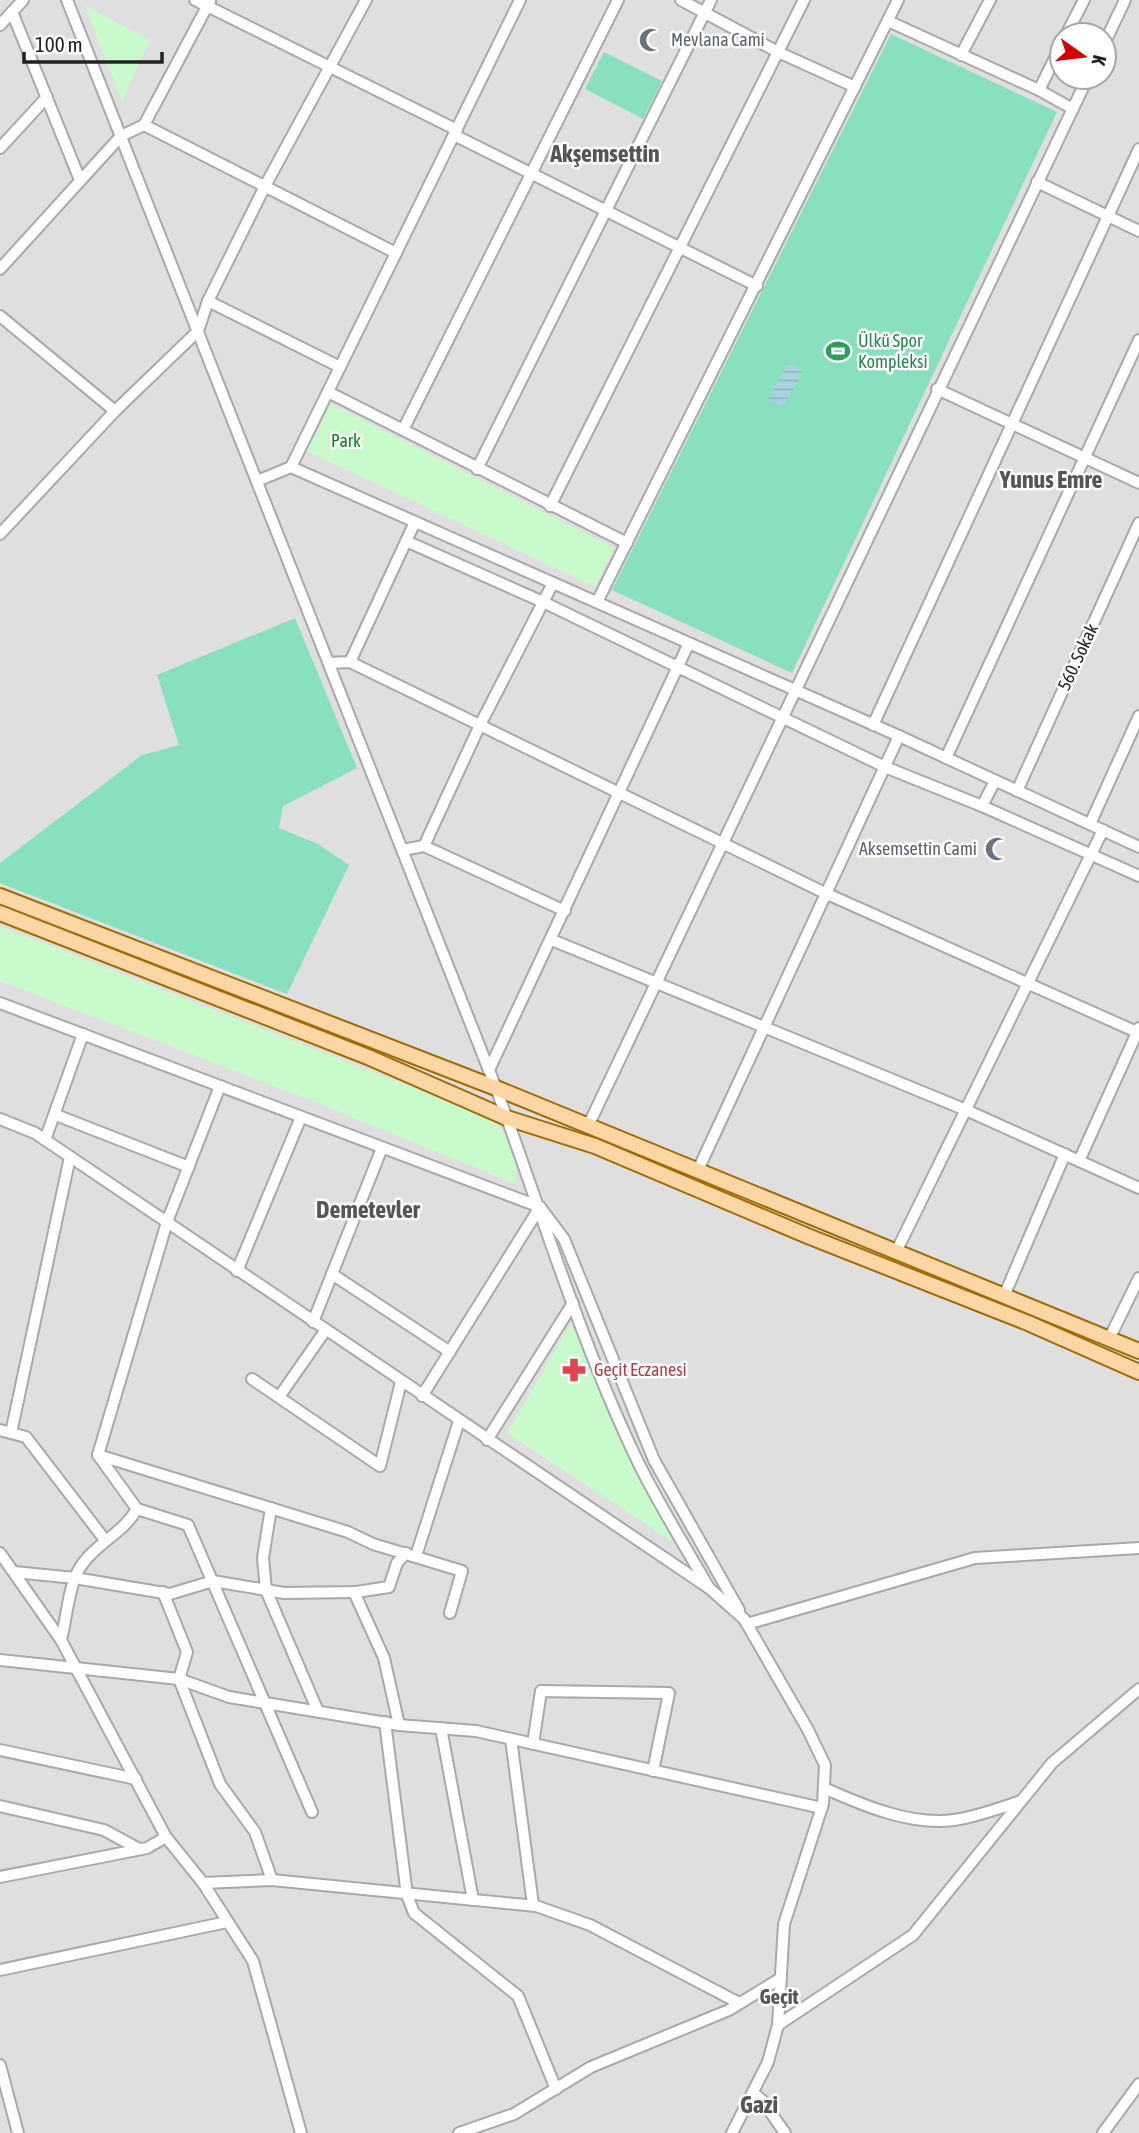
<svg xmlns="http://www.w3.org/2000/svg" width="1139" height="2133" viewBox="0 0 1139 2133" font-family="'Asap Condensed',sans-serif">
	<style>
		.residential { fill: #e0dfdf; fill-rule: evenodd }
		.park { fill: #c8facc }
		.pitch { fill: #88e0be }
		.water { fill: url(#water-rules) }
		.lines { fill: none; stroke-linecap: round; stroke-linejoin: round }
		.minor-casing { stroke: #a9a9a9; stroke-width: 14 }
		.major-casing { stroke: #a06b00; stroke-width: 18 }
		.minor { stroke: #fff; stroke-width: 10 }
		.major { stroke: #fcd6a4; stroke-width: 14 }
		.labels { text-anchor: middle; stroke-width: 5; stroke-linejoin: round; paint-order: stroke }
		.worship-label { font-size: 18px; fill: #5b616d; stroke: #fff; text-anchor: start }
		.leisure-label { font-size: 18px; fill: #27864d; stroke: #fff; text-anchor: start }
		.park-label { font-size: 18px; fill: #0c8416; stroke: #fff }
		.street-label { font-size: 18px; fill: #222; stroke: #fff }
		.health-label { font-size: 18px; fill: #be3a42; stroke: #fff; text-anchor: start }
		.quarter-label { font-size: 21px; font-weight: bold; fill: #555; stroke: #fff }
		.district-label { font-size: 24px; font-weight: bold; fill: #555; stroke: #fff }
	</style>
	<defs>
		<pattern id="water-rules" width="6" height="5" patternUnits="userSpaceOnUse" patternTransform="scale(1.75)"><rect width="6" height="5" fill="#aad3df"/><path d="M0 2.5h6" fill="none" stroke="#92b5bf"/></pattern>
	</defs>
	<rect width="100%" height="100%" fill="#f2efe9"/>
	<path class="residential" d="M0,0h1139v2133h-1139zM1062,35h42v42h-42z"/>
	<g class="park">
		<path d="M85,6l65,34 -28,62z"/>
		<path d="M331,404l283,144 -19,39 -288,-136z"/>
		<path d="M0,926l490,192c19,17 30,40 25,66l-205,-84 -310,-119z"/>
		<path d="M573,1320l56,137 48,82 -4,3 -166,-109z"/>
	</g>
	<g class="pitch">
		<path d="M891,34l166,78 -265,561 -180,-83z"/>
		<path d="M604,52l58,29 -19,38 -58,-30z"/>
		<path d="M295,618l62,150 -74,38 -4,22 39,16 31,21 -62,129 -287,-111v-20l142,-108 37,-10 -22,-70z"/>
	</g>
	<path class="water" d="M788,363l15,9 -20,35 -15,-8z"/>
	<g class="lines">
		<g class="minor-casing">
			<g id="minor">
				<path d="M67,0l429,1088c46,125 84,253 142,374 21,43 47,84 71,126"/>
				<path d="M195,0l262,130"/>
				<path d="M681,0l97,52 77,35"/>
				<path d="M12,12l68,168"/>
				<path d="M888,21l151,69 34,19"/>
				<path d="M0,25l23,-25"/>
				<path d="M1066,35l18,-35"/>
				<path d="M1104,44l21,-44"/>
				<path d="M961,55l29,-55"/>
				<path d="M1039,90l23,-46"/>
				<path d="M144,125l66,-124"/>
				<path d="M454,135l303,151"/>
				<path d="M0,148l47,-51"/>
				<path d="M1037,182l102,49"/>
				<path d="M0,269l121,-133 23,-11 252,128"/>
				<path d="M208,301l132,66"/>
				<path d="M0,316l115,95"/>
				<path d="M937,389l202,94"/>
				<path d="M328,392l299,151"/>
				<path d="M403,430l215,-430"/>
				<path d="M291,467l229,-467"/>
				<path d="M477,469l234,-469"/>
				<path d="M257,481l34,-14 608,269 240,111"/>
				<path d="M550,506l254,-506"/>
				<path d="M0,534l115,-123 83,-80 10,-30 57,-115 101,-186"/>
				<path d="M406,541l137,61 342,165 97,39 157,70"/>
				<path d="M597,602l301,-602"/>
				<path d="M350,662l65,-140"/>
				<path d="M329,663l21,-1 475,231 314,140"/>
				<path d="M873,725l266,-576"/>
				<path d="M946,758l193,-418"/>
				<path d="M1017,791l122,-268"/>
				<path d="M982,806l13,-25"/>
				<path d="M1090,824l49,-108"/>
				<path d="M424,846l56,-121 73,-142"/>
				<path d="M402,850l22,-4 141,65"/>
				<path d="M552,940l414,170 173,78"/>
				<path d="M0,1003l540,204 24,32 90,221 85,150"/>
				<path d="M489,1070l199,-425"/>
				<path d="M56,1115l133,52"/>
				<path d="M0,1119l35,14 674,455 35,31 63,109 18,37 -2,39 -39,120 -6,101 -10,37 -36,71"/>
				<path d="M588,1126l500,-1049"/>
				<path d="M45,1140l38,-106"/>
				<path d="M1079,1161l60,-133"/>
				<path d="M698,1170l201,-434"/>
				<path d="M896,1252l207,-422"/>
				<path d="M237,1271l64,-154"/>
				<path d="M332,1274l118,78"/>
				<path d="M1004,1296l61,-142"/>
				<path d="M313,1322l69,-174"/>
				<path d="M1109,1339l30,-61"/>
				<path d="M252,1379l128,87 21,-84"/>
				<path d="M422,1396l118,-189"/>
				<path d="M279,1397l46,-66"/>
				<path d="M0,1430l11,3 59,-276"/>
				<path d="M11,1433l15,4 79,103"/>
				<path d="M487,1440l86,-137"/>
				<path d="M98,1455l250,77 25,12 89,27 -12,42"/>
				<path d="M271,1508l-8,50 3,32 51,119"/>
				<path d="M137,1509l51,16 124,287"/>
				<path d="M0,1553l61,87 105,197 37,46 50,78 48,172"/>
				<path d="M416,1556l43,-135"/>
				<path d="M14,1572l61,6 95,16 43,-13 71,12 72,-1 33,-5 8,-24 9,-10"/>
				<path d="M163,1592l24,60 -8,27 41,105 35,48 17,48"/>
				<path d="M354,1592l30,66 15,67"/>
				<path d="M747,1624l228,-66 164,-10"/>
				<path d="M61,1640c5,-19 8,-54 17,-69 14,-26 45,-37 59,-62l-39,-54 69,-233 53,-136"/>
				<path d="M0,1660l179,19 50,18 170,28 77,6 346,77"/>
				<path d="M385,1722l22,173 7,18 104,83 38,93"/>
				<path d="M441,1728l32,172"/>
				<path d="M511,1739l22,166"/>
				<path d="M533,1744l8,-53 128,2 -16,78"/>
				<path d="M0,1750l136,29"/>
				<path d="M824,1788c38,17 87,38 130,32 22,-3 46,-12 67,-19"/>
				<path d="M0,1806l104,24 35,19"/>
				<path d="M0,1877l147,-29 19,-11"/>
				<path d="M203,1883l69,-3 264,26 54,19 149,78"/>
				<path d="M0,1970l227,-48"/>
				<path d="M778,2025l135,-90 139,-172 87,-74"/>
				<path d="M0,2065l18,68"/>
				<path d="M753,2093l9,7 23,33"/>
				<path d="M459,2133l55,-19 77,-47 138,-57 52,-32"/>
				<path d="M1103,2133l36,-49"/>
			</g>
		</g>
		<g class="major-casing">
			<g id="major">
				<path d="M0,896l496,192 643,263"/>
				<path d="M0,913l368,144 139,61 88,28 215,91 218,86 111,49"/>
			</g>
		</g>
		<use href="#minor" class="minor"/>
		<use href="#major" class="major"/>
	</g>
	<defs>
		<g id="mosque-bare" transform="scale(1.89)"><path d="M3.5-4.9A6 6 0 1 0 3.5 4.9A5 5 0 1 1 3.5-4.9Z" fill="#6b7280" stroke="#fff" stroke-width="2.5" paint-order="stroke"/></g>
		<g id="stadium-bare" transform="scale(1.89)"><path d="M0-5a6.5 5 0 1 0 0 10a6.5 5 0 1 0 0-10ZM-3.5-1.8h7v3.6h-7Z" fill="#2e9e5b" stroke="#fff" stroke-width="2.5" paint-order="stroke"/></g>
		<g id="pharmacy-bare" transform="scale(1.89)"><path d="M-2-6h4v4h4v4h-4v4h-4v-4h-4v-4h4Z" fill="#e0444e" stroke="#fff" stroke-width="2.5" paint-order="stroke"/></g>
	</defs>
	<g fill-rule="evenodd">
		<use href="#mosque-bare" x="651" y="40"/>
		<use href="#stadium-bare" x="838" y="351"/>
		<use href="#mosque-bare" x="997" y="849"/>
		<use href="#pharmacy-bare" x="574" y="1370"/>
	</g>
	<g class="labels">
		<g class="worship-label">
			<text x="671" y="46">Mevlana Cami</text>
			<text x="977" y="855" text-anchor="end">Aksemsettin Cami</text>
		</g>
		<g class="leisure-label">
			<text x="858" y="347">Ülkü Spor<tspan x="858" dy="21">Kompleksi</tspan></text>
		</g>
		<g class="park-label">
			<text x="346" y="447">Park</text>
		</g>
		<g class="street-label">
			<text transform="translate(1078 657) rotate(-65)" y="6">560. Sokak</text>
		</g>
		<g class="health-label">
			<text x="594" y="1376">Geçit Eczanesi</text>
		</g>
		<g class="quarter-label">
			<text x="779" y="2004">Geçit</text>
		</g>
		<g class="district-label">
			<text x="605" y="162">Akşemsettin</text>
			<text x="1051" y="488">Yunus Emre</text>
			<text x="368" y="1218">Demetevler</text>
			<text x="759" y="2113">Gazi</text>
		</g>
	</g>
	<g transform="translate(1083 56) rotate(104)"><circle r="33" fill="#ffffff" stroke="#a7a7a7" stroke-width="2"/>
	<path d="M0-5L12 26L0 18L-12 26Z" fill="#d40000"/>
	<text y="-10" font-size="19" font-weight="bold" text-anchor="middle" fill="#222222">K</text>
	</g>
	<path d="M24 52v10h138v-10" fill="none" stroke="#222222" stroke-width="3.5"/>
	<text x="35" y="52" font-size="21" fill="#222222" stroke="#ffffff" stroke-width="5" paint-order="stroke">100 m</text>
</svg>
